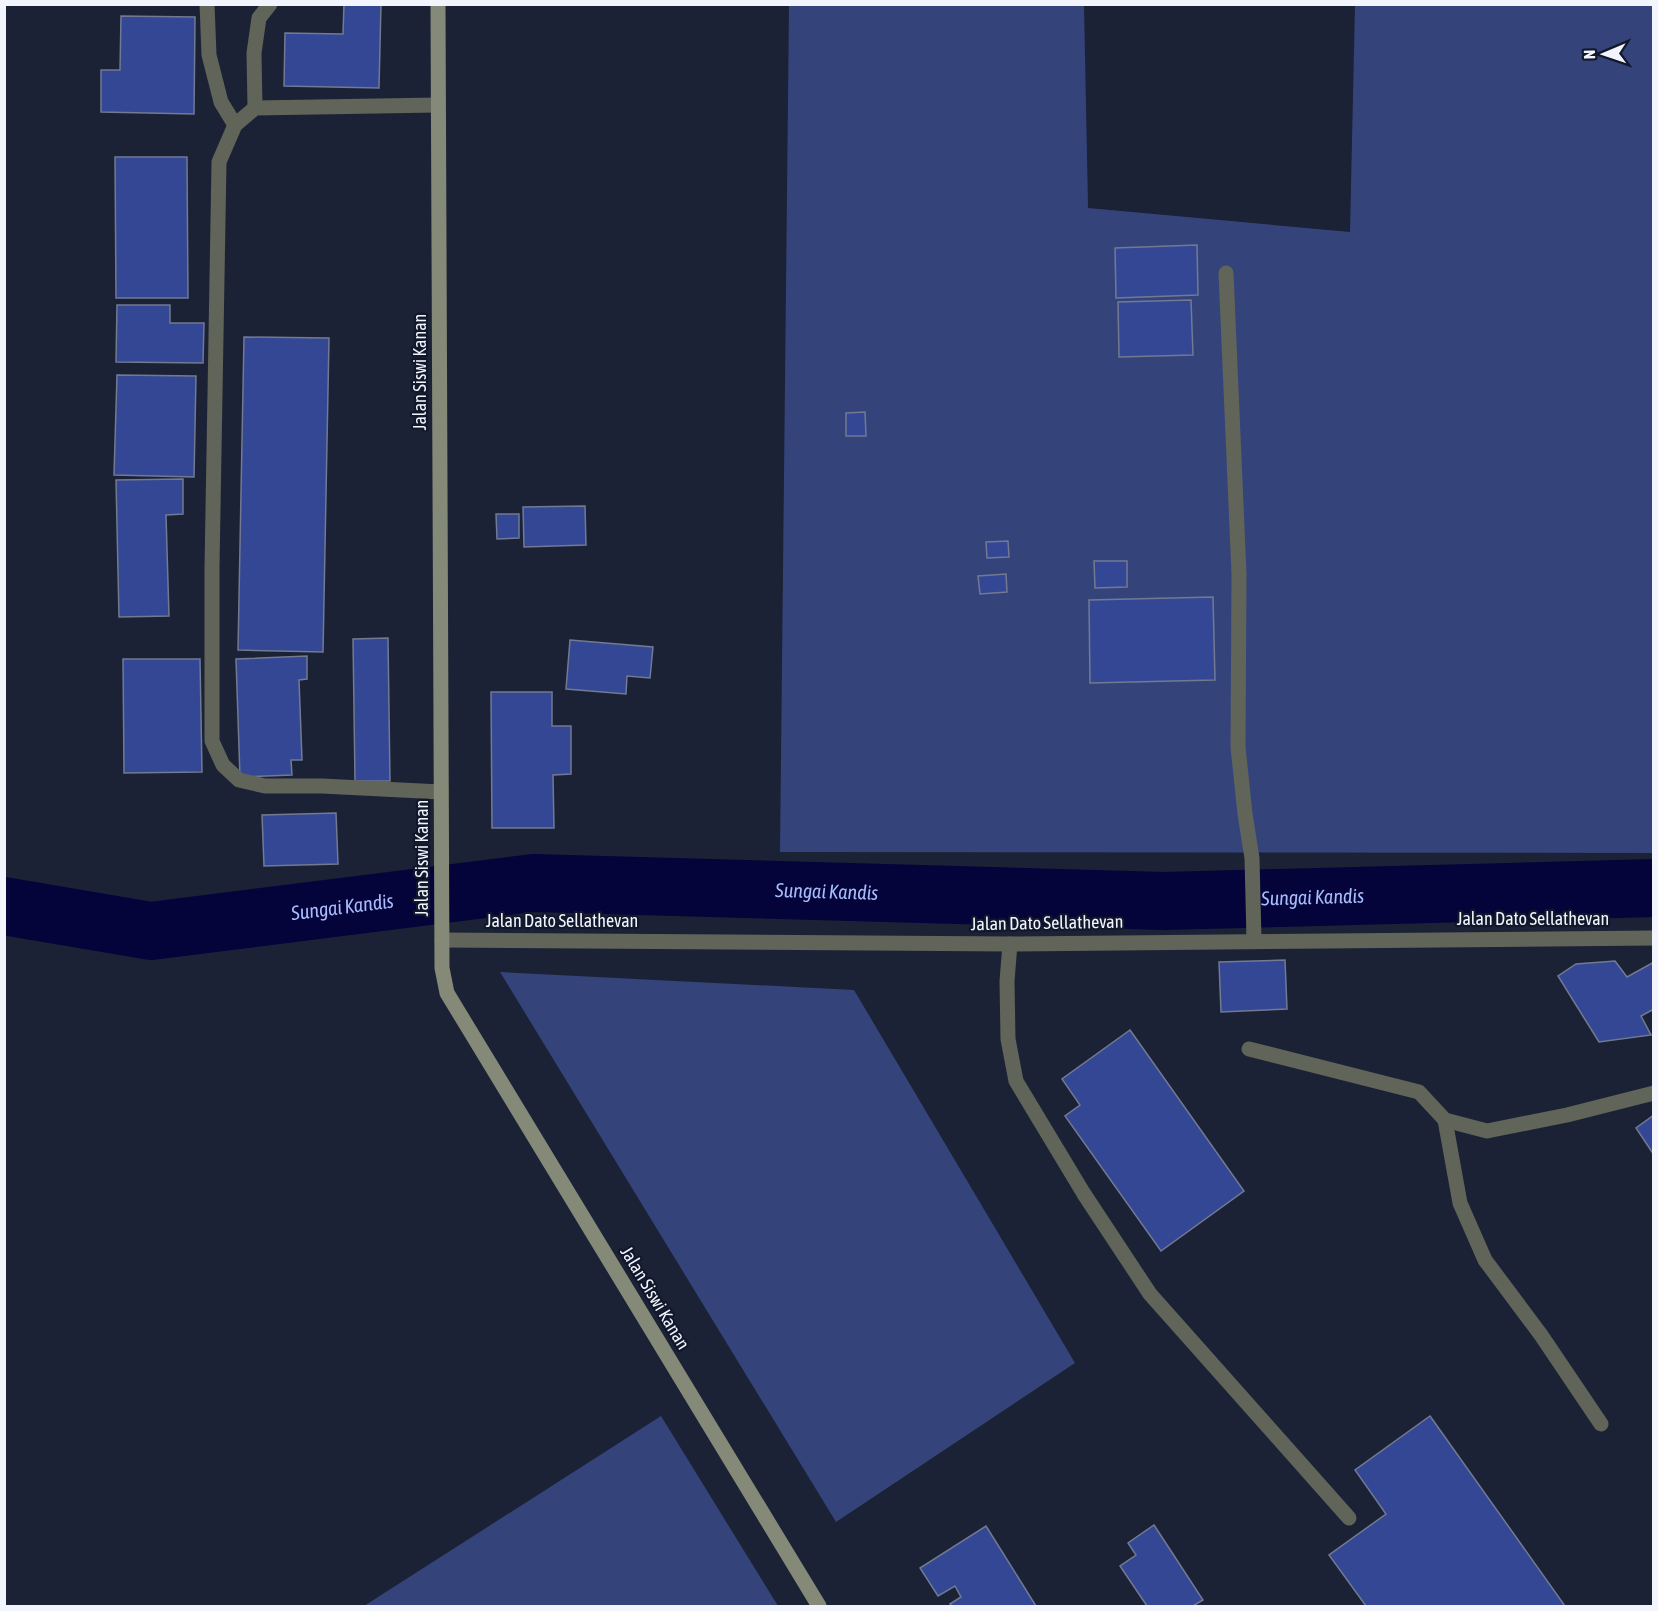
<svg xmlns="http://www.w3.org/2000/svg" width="1658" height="1611" viewBox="0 0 1658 1611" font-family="'Asap Condensed',sans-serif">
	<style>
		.green { fill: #34447b }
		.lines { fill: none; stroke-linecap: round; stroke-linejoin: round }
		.river { stroke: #04033a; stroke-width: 58 }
		.building { fill: #344794; stroke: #717a92; stroke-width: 1.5 }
		.lane { stroke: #616459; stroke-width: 15 }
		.street { stroke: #616459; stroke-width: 15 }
		.secondary { stroke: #858978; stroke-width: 15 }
		.labels { text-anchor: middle; stroke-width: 4.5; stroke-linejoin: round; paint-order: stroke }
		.street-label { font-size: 18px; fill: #f2f5fd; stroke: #12182b }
		.water-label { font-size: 20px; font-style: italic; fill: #a6bcfc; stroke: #12182b }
	</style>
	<rect width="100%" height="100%" fill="#1b2235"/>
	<g class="green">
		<path d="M789,5h295l4,203 262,24 5,-227h298v848l-873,-1z"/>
		<path d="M500,972l354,18 221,373 -239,159z"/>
		<path d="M661,1416l117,190h-414z"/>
	</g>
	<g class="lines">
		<path class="river" id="s1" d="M4,906l147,25 382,-48 631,18 490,-13"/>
	</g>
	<g class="building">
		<path d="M344,4h37l-2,84 -95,-2 1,-53 58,1z"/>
		<path d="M121,16l74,1 -1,97 -93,-2v-42h19z"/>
		<path d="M115,157h72l1,141h-72z"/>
		<path d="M1197,245l1,50 -82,3 -1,-50z"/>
		<path d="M1191,300l2,55 -74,2 -1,-55z"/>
		<path d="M117,305h53v18h34l-1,40 -87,-1z"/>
		<path d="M244,337l85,1 -6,314 -85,-2z"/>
		<path d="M117,375l79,1 -2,101 -80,-2z"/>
		<path d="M865,412l1,24h-20v-23z"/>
		<path d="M183,479v35l-17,1 3,101 -50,1 -3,-137z"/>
		<path d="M585,506l1,39 -62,2 -1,-40z"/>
		<path d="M496,514h23v24l-22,1z"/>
		<path d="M1008,541l1,16 -22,1 -1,-16z"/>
		<path d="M1094,561h33v26l-32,1z"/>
		<path d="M1006,574l1,18 -27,2 -2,-18z"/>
		<path d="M1213,597l2,83 -125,3 -1,-83z"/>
		<path d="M388,638l2,143h-35l-2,-142z"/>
		<path d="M570,640l83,7 -3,31 -23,-2 -1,18 -60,-5z"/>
		<path d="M307,656v23l-8,1 3,80h-11l1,15 -52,2 -4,-118z"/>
		<path d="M123,659h77l2,113 -78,1z"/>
		<path d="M491,692h61v34h19v48l-18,1 1,53h-62z"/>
		<path d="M336,813l2,51 -74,2 -2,-51z"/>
		<path d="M1285,960l2,49 -66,3 -2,-50z"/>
		<path d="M1615,961l12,16 27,-15v47l-13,7 10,19 -52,7 -41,-66 18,-12z"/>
		<path d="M1130,1030l114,161 -83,60 -96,-135 15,-11 -18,-26z"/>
		<path d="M1654,1115v40l-18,-27z"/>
		<path d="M1430,1416l135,190h-199l-37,-51 57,-41 -31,-44z"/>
		<path d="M1154,1525l49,75 -10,6h-46l-27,-40 16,-11 -8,-12z"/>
		<path d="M986,1526l50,80h-84l-2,-2 11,-7 -6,-11 -17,10 -18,-28z"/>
	</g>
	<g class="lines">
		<g class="lane">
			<path d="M255,108l-1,-55 5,-35 11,-14"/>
			<path d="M1010,944l-3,37 1,58 8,42 68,113 66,100 199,224"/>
			<path d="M1249,1049l170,43 26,28 42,11 80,-16 87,-22"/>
			<path d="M1445,1120l15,83 25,57 56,75 60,89"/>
		</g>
		<g class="street">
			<path d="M207,4l2,51 12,47 14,23"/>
			<path d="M438,105l-183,3 -20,17 -16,37 -7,406v173l11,24 16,15 26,6h57l119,6"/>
			<path d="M1226,273l13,301 -1,173 7,67 7,44 2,82"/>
			<path d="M442,940l568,4 644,-6"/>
		</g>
		<path class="secondary" d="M438,4l4,964 5,25 372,613"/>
	</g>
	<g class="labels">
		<g class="street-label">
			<text transform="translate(420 372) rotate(-90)" y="6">Jalan Siswi Kanan</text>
			<text transform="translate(422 858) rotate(-90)" y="6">Jalan Siswi Kanan</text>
			<text x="1533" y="925">Jalan Dato Sellathevan</text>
			<text x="562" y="927">Jalan Dato Sellathevan</text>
			<text transform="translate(1047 923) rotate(-1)" y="6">Jalan Dato Sellathevan</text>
			<text transform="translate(655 1298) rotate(59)" y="6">Jalan Siswi Kanan</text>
		</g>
		<g class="water-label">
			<text dy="7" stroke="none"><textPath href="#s1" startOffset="828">Sungai Kandis</textPath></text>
			<text dy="7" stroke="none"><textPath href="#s1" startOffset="1314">Sungai Kandis</textPath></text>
			<text dy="7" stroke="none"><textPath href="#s1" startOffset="342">Sungai Kandis</textPath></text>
		</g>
	</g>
	<rect width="1658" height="1611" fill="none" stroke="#f2f5fd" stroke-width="12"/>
	<g transform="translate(1604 54) rotate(268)" stroke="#12182b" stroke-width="4.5" paint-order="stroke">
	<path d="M0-4.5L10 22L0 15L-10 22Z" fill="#f2f5fd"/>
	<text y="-9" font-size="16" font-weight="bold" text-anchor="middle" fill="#f2f5fd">N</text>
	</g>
</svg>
